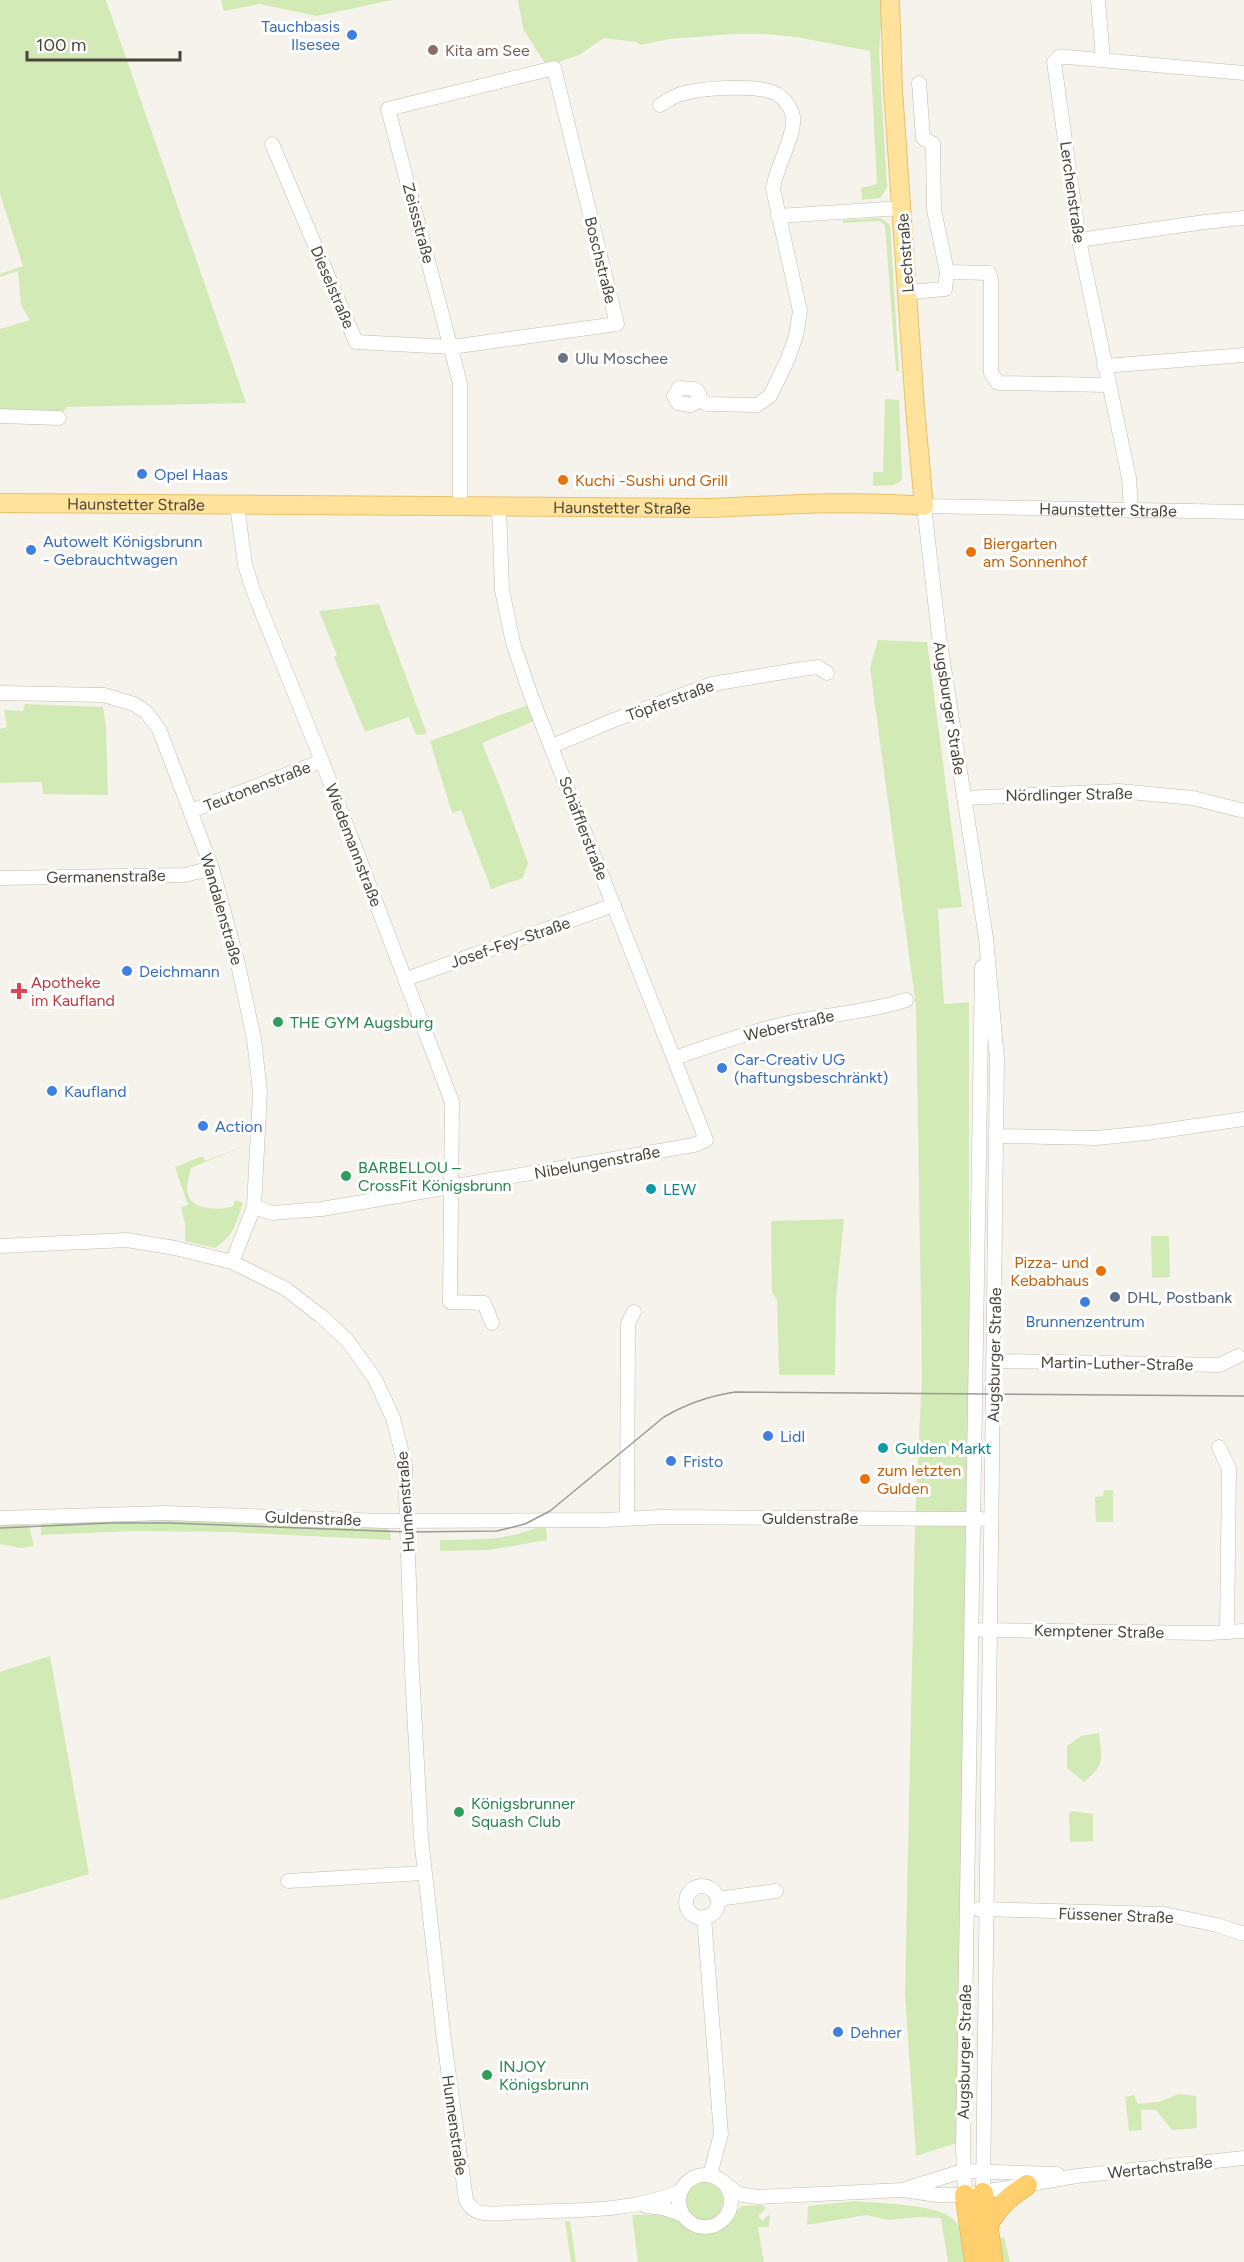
<svg xmlns="http://www.w3.org/2000/svg" width="1244" height="2262" viewBox="0 0 1244 2262" font-family="Figtree,sans-serif">
	<style>
		.green { fill: #d2eab5 }
		.lines { fill: none; stroke-linecap: round; stroke-linejoin: round }
		.minor-casing { stroke: #c2bbae; stroke-width: 15 }
		.major-casing { stroke: #e6c16a; stroke-width: 20 }
		.highway-casing { stroke: #e0a43c; stroke-width: 21 }
		.minor { stroke: #fff; stroke-width: 14 }
		.major { stroke: #ffe39c; stroke-width: 18 }
		.highway { stroke: #ffcf6e; stroke-width: 20 }
		.tram { stroke: #9a9a9a; stroke-width: 1.5 }
		.shop-dot { fill: #3f7fe0; stroke: #fff; stroke-width: 2 }
		.education-dot { fill: #8d6e63; stroke: #fff; stroke-width: 2 }
		.worship-dot { fill: #6b7280; stroke: #fff; stroke-width: 2 }
		.food-dot { fill: #e8710a; stroke: #fff; stroke-width: 2 }
		.health-dot { fill: #e0444e; stroke: #fff; stroke-width: 2 }
		.leisure-dot { fill: #2e9e5b; stroke: #fff; stroke-width: 2 }
		.culture-dot { fill: #0f9aa8; stroke: #fff; stroke-width: 2 }
		.service-dot { fill: #5c6f8a; stroke: #fff; stroke-width: 2 }
		.labels { text-anchor: middle; stroke-width: 6; stroke-linejoin: round; paint-order: stroke }
		.shop-label { font-size: 16px; fill: #366cbe; stroke: #fff; text-anchor: start }
		.education-label { font-size: 16px; fill: #785e54; stroke: #fff; text-anchor: start }
		.street-label { font-size: 16px; fill: #4b4439; stroke: #fff }
		.worship-label { font-size: 16px; fill: #5b616d; stroke: #fff; text-anchor: start }
		.food-label { font-size: 16px; fill: #c56008; stroke: #fff; text-anchor: start }
		.health-label { font-size: 16px; fill: #be3a42; stroke: #fff; text-anchor: start }
		.leisure-label { font-size: 16px; fill: #27864d; stroke: #fff; text-anchor: start }
		.culture-label { font-size: 16px; fill: #0d838f; stroke: #fff; text-anchor: start }
		.service-label { font-size: 16px; fill: #4e5e75; stroke: #fff; text-anchor: start }
	</style>
	<rect width="100%" height="100%" fill="#f6f3ec"/>
	<g class="green">
		<path d="M0,0h106l140,403 -179,4 -8,11 -59,-2v-87l30,-9 -9,-15 -3,-34 -18,6v-3l23,-8 -23,-72z"/>
		<path d="M221,0h171l-75,16 -58,-12 -35,7z"/>
		<path d="M518,0h365l-4,52 8,136 -7,10 -18,2 -1,-12 16,-4 -7,-133 -74,-14 -31,-3h-32l-63,5 -29,6 -5,-3 -32,-4 -25,17 -32,11 -24,-37z"/>
		<path d="M881,218l9,7 9,146h-3l-11,-146 -6,-4 -36,2v-3z"/>
		<path d="M885,399l14,1 3,78 -2,4 -7,3 -20,1v-14h10z"/>
		<path d="M379,604l48,130 -11,1 -7,-18 -44,15 -31,-75 3,-2 -18,-44z"/>
		<path d="M878,640l49,2 35,265 -24,2 6,95 25,-2v357l-12,784 -41,13 -11,-162 10,-468 7,-152 -6,-367 -46,-339z"/>
		<path d="M25,704l78,3 3,20 2,68 -65,-1 -1,-12 -42,1v-54l7,-2 -3,-17 19,1z"/>
		<path d="M528,705l6,16 -52,22 20,49 26,71 -5,15 -32,11 -30,-79 -9,3 -22,-72z"/>
		<path d="M249,1144l-58,24c-2,9 -6,20 -2,29 6,13 33,14 44,9l2,-6 8,3c-7,21 -9,32 -28,45l-30,-7v-17l-4,-17 7,-2 -13,-38 28,-11 2,5z"/>
		<path d="M844,1219l-8,79 -1,77h-56l-2,-75 -5,-7 -1,-72z"/>
		<path d="M1169,1236l1,41 -18,1 -1,-42z"/>
		<path d="M1104,1490h9v32h-17l-1,-25 8,-1z"/>
		<path d="M72,1520h121l191,6 6,5 1,9 -164,-8 -94,-1 -92,4v-13z"/>
		<path d="M28,1522l6,24 -12,2 -22,-4v-20z"/>
		<path d="M539,1527h7l1,13 -57,10 -50,1v-11c37,-1 64,1 99,-13z"/>
		<path d="M50,1656l39,218 -89,26v-228z"/>
		<path d="M1099,1733c3,28 7,30 -15,49l-17,-14v-22l14,-10z"/>
		<path d="M1073,1811l20,3v27l-23,1 -1,-29z"/>
		<path d="M1179,2094l17,2 1,32 -25,2 -16,-20h-15l1,20 -13,1 -4,-34 9,-2 4,9 20,-2z"/>
		<circle cx="704" cy="2201" r="19"/>
		<path d="M856,2201c23,3 91,2 102,24 6,10 5,26 7,37h-17l-7,-44 -22,-1 -32,3 -20,-5 -60,10 1,-19z"/>
		<path d="M762,2205l4,3 -8,8 4,5 8,-7 -1,13h-11l6,35h-126l-6,-47c12,0 27,-1 38,2 8,2 13,9 21,13 24,12 36,-10 51,-24z"/>
		<path d="M565,2221h5l6,41h-5z"/>
		<path d="M1004,2237l6,25h-10l-4,-23z"/>
	</g>
	<g class="lines">
		<g class="minor-casing">
			<g id="minor">
				<path d="M1098,0l5,60"/>
				<path d="M919,83l4,55 10,6 1,66 13,62"/>
				<path d="M660,105c7,-4 13,-9 21,-11 20,-6 68,-9 88,-3 12,3 22,14 24,26 2,20 -17,49 -20,72l27,122 -4,25 -9,25 -17,35 -13,9 -50,-1 -8,-5"/>
				<path d="M272,144l84,198 95,5 166,-23 -63,-256 -166,41 72,274v124"/>
				<path d="M778,216l124,-8"/>
				<path d="M1079,240l126,-18 39,-4"/>
				<path d="M907,292l38,-3 2,-17 42,1 2,7v93l7,10 110,2"/>
				<path d="M1104,366l140,-11"/>
				<path d="M679,388l16,1 4,4 -2,9 -7,3 -12,-2 -4,-7z"/>
				<path d="M0,416l59,2"/>
				<path d="M237,505l8,60 9,28 68,168 130,341 -2,200 34,1 8,20"/>
				<path d="M1131,511l-2,-33 -50,-238 -25,-178 5,-5h8l177,16"/>
				<path d="M0,693l104,2 30,9 12,8 13,17 53,139 26,96 16,75 6,53 -6,115 -22,55"/>
				<path d="M552,746l62,-26 98,-36 90,-15 16,-2 9,6"/>
				<path d="M965,798l154,-7 74,7 51,13"/>
				<path d="M191,811l131,-50"/>
				<path d="M0,878l185,-3 27,-7"/>
				<path d="M406,979l208,-74"/>
				<path d="M675,1058c39,-14 78,-27 118,-36 38,-8 76,-10 113,-22"/>
				<path d="M998,1136l98,2 51,-5 97,-14"/>
				<path d="M254,1207l18,6 50,-4 372,-64 12,-5 -175,-444 -18,-53 -11,-53 -3,-83"/>
				<path d="M0,1246l127,-6 48,8 57,14 54,27 36,28 25,23 28,39 18,39 12,47 7,207 9,166 23,202 22,160c4,6 6,10 13,12 14,4 32,0 46,0 52,-2 108,0 156,-21"/>
				<path d="M995,1361l225,4 18,-9"/>
				<path d="M1219,1447l10,22 -2,163"/>
				<path d="M0,1518l165,-5 218,8 221,-1 57,-3 320,2"/>
				<path d="M627,1518l1,-195 6,-11"/>
				<path d="M982,1630l227,3 35,-2"/>
				<path d="M288,1881l136,-8"/>
				<circle cx="702" cy="1902" r="16"/>
				<path d="M718,1899l58,-8"/>
				<path d="M978,1909l186,5 53,11 27,9"/>
				<path d="M704,1917l17,217 -11,41"/>
				<circle cx="705" cy="2201" r="26"/>
				<path d="M722,2181l16,13 19,3 146,-7 35,5h27l112,-19 167,-18"/>
				<path d="M908,2188l55,-17 94,3"/>
				<path id="s1" d="M983,2193l14,-1134 -11,-121 -47,-302 -15,-130 320,6"/>
				<path d="M965,2195l-2,-47 19,-1181"/>
				<path d="M646,2206l17,2 20,7"/>
			</g>
		</g>
		<g class="major-casing">
			<g id="major">
				<path id="s2" d="M0,503l711,5c70,-3 143,-8 213,-2l-9,-98 -22,-318 -3,-90"/>
			</g>
		</g>
		<g class="highway-casing">
			<g id="highway">
				<path d="M983,2193l10,69"/>
				<path d="M965,2195l10,67"/>
				<path d="M987,2227c10,-20 22,-30 40,-42"/>
			</g>
		</g>
		<use href="#minor" class="minor"/>
		<use href="#major" class="major"/>
		<use href="#highway" class="highway"/>
		<path class="tram" d="M0,1528l109,-5h61l238,9 89,-1 28,-7 25,-13 114,-94c22,-13 45,-21 71,-25l509,4"/>
	</g>
	<g class="shop-dot">
		<circle cx="352" cy="35" r="6"/>
		<circle cx="142" cy="474" r="6"/>
		<circle cx="31" cy="550" r="6"/>
		<circle cx="127" cy="971" r="6"/>
		<circle cx="722" cy="1068" r="6"/>
		<circle cx="52" cy="1091" r="6"/>
		<circle cx="203" cy="1126" r="6"/>
		<circle cx="1085" cy="1302" r="6"/>
		<circle cx="768" cy="1436" r="6"/>
		<circle cx="671" cy="1461" r="6"/>
		<circle cx="838" cy="2032" r="6"/>
	</g>
	<circle class="education-dot" cx="433" cy="50" r="6"/>
	<circle class="worship-dot" cx="563" cy="358" r="6"/>
	<g class="food-dot">
		<circle cx="563" cy="480" r="6"/>
		<circle cx="971" cy="552" r="6"/>
		<circle cx="1101" cy="1271" r="6"/>
		<circle cx="865" cy="1479" r="6"/>
	</g>
	<path class="health-dot" d="M16 982h6v6h6v6h-6v6h-6v-6h-6v-6h6z"/>
	<g class="leisure-dot">
		<circle cx="278" cy="1022" r="6"/>
		<circle cx="346" cy="1176" r="6"/>
		<circle cx="459" cy="1812" r="6"/>
		<circle cx="487" cy="2075" r="6"/>
	</g>
	<g class="culture-dot">
		<circle cx="651" cy="1189" r="6"/>
		<circle cx="883" cy="1448" r="6"/>
	</g>
	<circle class="service-dot" cx="1115" cy="1297" r="6"/>
	<g class="labels">
		<g class="shop-label">
			<text x="340" y="32" text-anchor="end">Tauchbasis<tspan x="340" dy="18">Ilsesee</tspan></text>
			<text x="154" y="480">Opel Haas</text>
			<text x="43" y="547">Autowelt Königsbrunn<tspan x="43" dy="18">- Gebrauchtwagen</tspan></text>
			<text x="139" y="977">Deichmann</text>
			<text x="734" y="1065">Car-Creativ UG<tspan x="734" dy="18">(haftungsbeschränkt)</tspan></text>
			<text x="64" y="1097">Kaufland</text>
			<text x="215" y="1132">Action</text>
			<text x="1085" y="1327" text-anchor="middle">Brunnenzentrum</text>
			<text x="780" y="1442">Lidl</text>
			<text x="683" y="1467">Fristo</text>
			<text x="850" y="2038">Dehner</text>
		</g>
		<g class="education-label">
			<text x="445" y="56">Kita am See</text>
		</g>
		<g class="street-label">
			<text transform="translate(1073 192) rotate(82)" y="6">Lerchenstraße</text>
			<text transform="translate(419 223) rotate(75)" y="6">Zeissstraße</text>
			<text transform="translate(905 253) rotate(-94)" y="6">Lechstraße</text>
			<text transform="translate(601 260) rotate(76)" y="6">Boschstraße</text>
			<text transform="translate(333 287) rotate(67)" y="6">Dieselstraße</text>
			<text dy="6" stroke="none"><textPath href="#s2" startOffset="136">Haunstetter Straße</textPath></text>
			<text dy="6" stroke="none"><textPath href="#s2" startOffset="622">Haunstetter Straße</textPath></text>
			<text dy="6" stroke="none"><textPath href="#s1" startOffset="1876">Haunstetter Straße</textPath></text>
			<text transform="translate(670 700) rotate(-20)" y="6">Töpferstraße</text>
			<text transform="translate(950 708) rotate(81)" y="6">Augsburger Straße</text>
			<text transform="translate(257 786) rotate(-21)" y="6">Teutonenstraße</text>
			<text transform="translate(1069 794) rotate(-1)" y="6">Nördlinger Straße</text>
			<text transform="translate(584 828) rotate(69)" y="6">Schäfflerstraße</text>
			<text transform="translate(354 845) rotate(69)" y="6">Wiedemannstraße</text>
			<text transform="translate(106 876) rotate(-1)" y="6">Germanenstraße</text>
			<text transform="translate(222 909) rotate(74)" y="6">Wandalenstraße</text>
			<text transform="translate(510 942) rotate(-19)" y="6">Josef-Fey-Straße</text>
			<text transform="translate(789 1025) rotate(-13)" y="6">Weberstraße</text>
			<text transform="translate(597 1162) rotate(-10)" y="6">Nibelungenstraße</text>
			<text transform="translate(994 1355) rotate(-89)" y="6">Augsburger Straße</text>
			<text transform="translate(1117 1363) rotate(1)" y="6">Martin-Luther-Straße</text>
			<text transform="translate(405 1502) rotate(-94)" y="6">Hunnenstraße</text>
			<text transform="translate(313 1518) rotate(2)" y="6">Guldenstraße</text>
			<text x="810" y="1524">Guldenstraße</text>
			<text transform="translate(1099 1631) rotate(1)" y="6">Kemptener Straße</text>
			<text transform="translate(1116 1915) rotate(2)" y="6">Füssener Straße</text>
			<text transform="translate(964 2052) rotate(-89)" y="6">Augsburger Straße</text>
			<text transform="translate(455 2125) rotate(82)" y="6">Hunnenstraße</text>
			<text transform="translate(1160 2167) rotate(-6)" y="6">Wertachstraße</text>
		</g>
		<g class="worship-label">
			<text x="575" y="364">Ulu Moschee</text>
		</g>
		<g class="food-label">
			<text x="575" y="486">Kuchi -Sushi und Grill</text>
			<text x="983" y="549">Biergarten<tspan x="983" dy="18">am Sonnenhof</tspan></text>
			<text x="1089" y="1268" text-anchor="end">Pizza- und<tspan x="1089" dy="18">Kebabhaus</tspan></text>
			<text x="877" y="1476">zum letzten<tspan x="877" dy="18">Gulden</tspan></text>
		</g>
		<g class="health-label">
			<text x="31" y="988">Apotheke<tspan x="31" dy="18">im Kaufland</tspan></text>
		</g>
		<g class="leisure-label">
			<text x="290" y="1028">THE GYM Augsburg</text>
			<text x="358" y="1173">BARBELLOU –<tspan x="358" dy="18">CrossFit Königsbrunn</tspan></text>
			<text x="471" y="1809">Königsbrunner<tspan x="471" dy="18">Squash Club</tspan></text>
			<text x="499" y="2072">INJOY<tspan x="499" dy="18">Königsbrunn</tspan></text>
		</g>
		<g class="culture-label">
			<text x="663" y="1195">LEW</text>
			<text x="895" y="1454">Gulden Markt</text>
		</g>
		<g class="service-label">
			<text x="1127" y="1303">DHL, Postbank</text>
		</g>
	</g>
	<path d="M27 51v9h153v-9" fill="none" stroke="#4b4439" stroke-width="3"/>
	<text x="36" y="51" font-size="18" fill="#4b4439" stroke="#ffffff" stroke-width="4.5" paint-order="stroke">100 m</text>
</svg>
